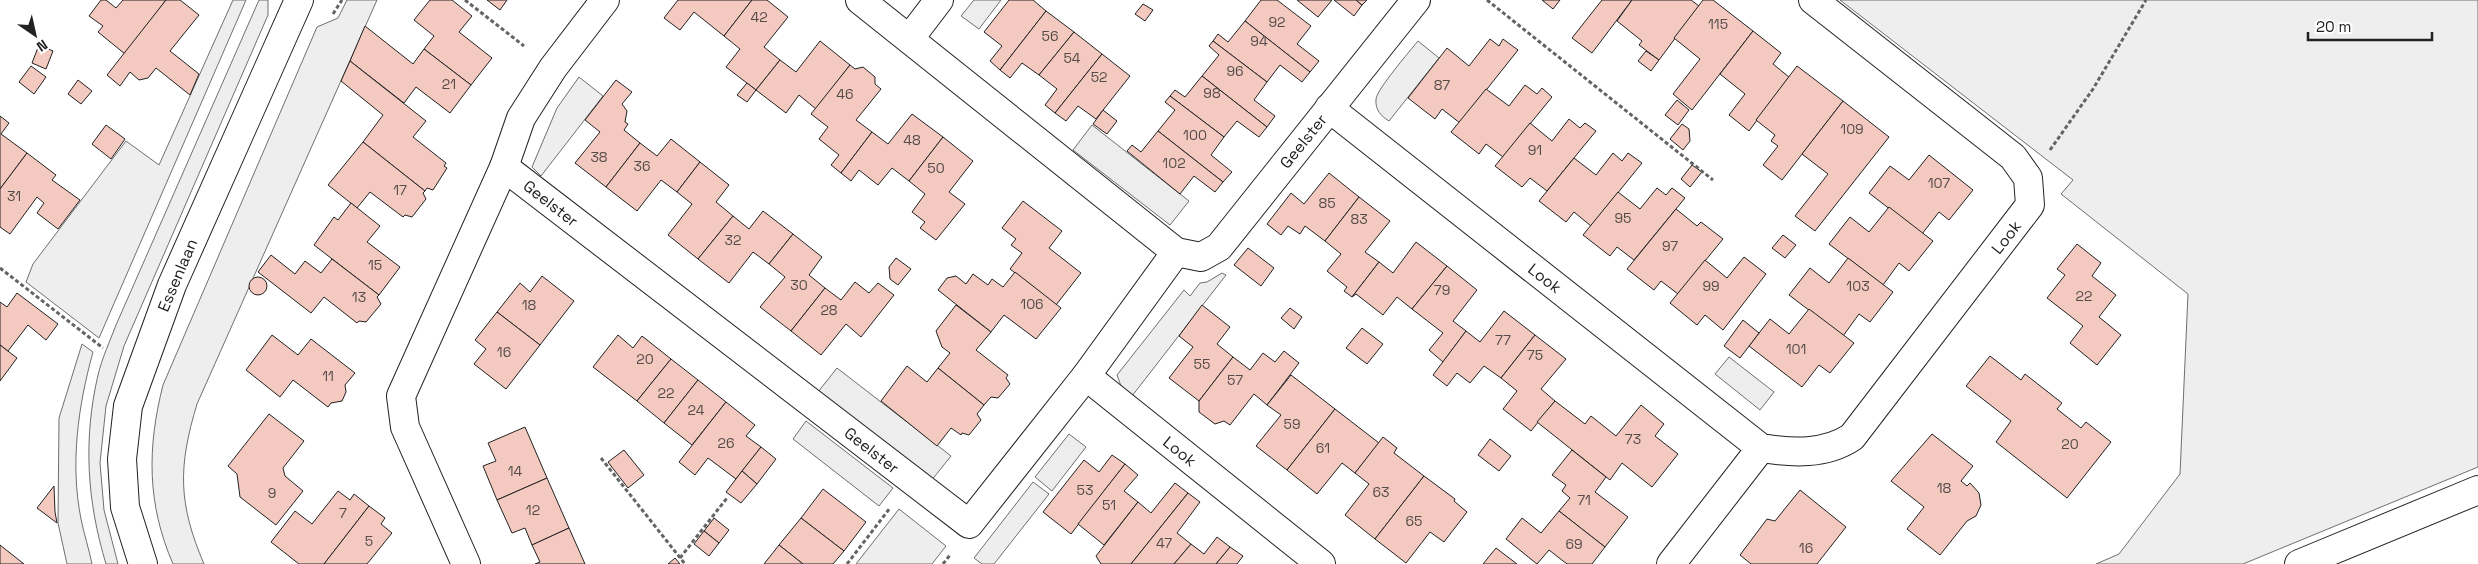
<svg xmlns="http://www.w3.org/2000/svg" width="2478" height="564" viewBox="0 0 2478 564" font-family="'Space Grotesk',sans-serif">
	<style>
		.green { fill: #eee; stroke: #6f6f6f }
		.parking { fill: #ededed; stroke: #6f6f6f }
		.building { fill: #f3c9c0; stroke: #222 }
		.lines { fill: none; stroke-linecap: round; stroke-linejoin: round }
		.street-casing { stroke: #222; stroke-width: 30 }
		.secondary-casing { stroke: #222; stroke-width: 30 }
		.primary-casing { stroke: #222; stroke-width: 30 }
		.path { stroke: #646464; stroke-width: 3; stroke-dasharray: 4 2.5; stroke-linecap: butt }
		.street { stroke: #fff; stroke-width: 28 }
		.secondary { stroke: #fff; stroke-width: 28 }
		.primary { stroke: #fff; stroke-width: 28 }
		.labels { text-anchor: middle; stroke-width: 4; stroke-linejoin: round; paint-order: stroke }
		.number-label { font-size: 14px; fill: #564c4a }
		.street-label { font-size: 16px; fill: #222; stroke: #fff }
	</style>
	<rect width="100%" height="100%" fill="#fff"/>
	<g class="green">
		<path d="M233,0h13l-147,338 -73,-56 7,-18 93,-123 33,24z"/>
		<path d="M259,0h9v15l-144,331 -18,60 -6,57 4,47 14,54h-12c-19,-63 -23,-124 -8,-189 4,-17 12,-34 18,-50z"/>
		<path d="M347,0h30l-180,404c-19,63 -19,99 7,160h-31c-26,-60 -26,-116 -10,-179l154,-358 21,-9z"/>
		<path d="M1840,0h638v467l-235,97h-147l23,-10 61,-80 8,-180 -127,-100 12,-14z"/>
		<path d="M1418,41l21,17 -50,63c-8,-5 -14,-11 -13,-22 1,-10 34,-48 42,-58z"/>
		<path d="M579,77l24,19 -62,80 -9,-9 25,-59z"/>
		<path d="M1222,273l4,2 -94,121 -11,-10 -4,-11 67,-85 6,6 10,-13 7,-1z"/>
		<path d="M82,344l11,8c-15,54 -23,112 -12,167 3,15 8,30 11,45h-25l-9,-41 1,-105z"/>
		<path d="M1033,482l16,12 -55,70h-12l-8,-6z"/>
		<path d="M899,509l47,37 -14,18h-76z"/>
	</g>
	<g class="parking">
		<path d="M974,0h27l-22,29 -18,-13z"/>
		<path d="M1092,125l97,76 -19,24 -97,-75z"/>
		<path d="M1729,357l45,35 -14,18 -45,-36z"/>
		<path d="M837,368l114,88 -20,25 -113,-89z"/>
		<path d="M806,421l87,67 -14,18 -86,-67z"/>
		<path d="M1069,434l17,13 -34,44 -17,-14z"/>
	</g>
	<g class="building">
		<path d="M101,0h5l10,8 7,-8h43l-41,54 -27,-22 5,-6 -14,-10z"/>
		<path d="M166,0h14l19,15 -29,36 29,23 -9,21 -34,-27 -8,10 -9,2 -9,-8 -10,14 -13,-11z"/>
		<path d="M430,0h22l20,16 -13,16 33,26 -21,27 -47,-36 10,-13 -20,-16z"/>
		<path d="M487,0h20l-7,10z"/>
		<path d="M678,0h74l-28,36 -30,-24 -14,18 -16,-12z"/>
		<path d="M752,0h15l21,17 -24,30 16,13 -24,30 -30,-23 14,-18 -16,-13z"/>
		<path d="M1009,0h24l13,11 -46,59 -10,-9 12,-15 -18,-14z"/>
		<path d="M1261,0h16l34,26 -14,18 22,17 -9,11 -65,-51z"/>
		<path d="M1297,0h35l-14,17z"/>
		<path d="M1334,0h22l6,5 -8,11z"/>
		<path d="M1356,0h11l-5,5z"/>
		<path d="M1542,0h18l-7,9z"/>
		<path d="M1602,0h30l-40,53 -20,-15z"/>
		<path d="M1632,0h59l8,6 -40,54 -20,-15 3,-4 -25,-20z"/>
		<path d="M1703,0h10l40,31 -61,79 -19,-16 27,-35 -26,-21z"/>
		<path d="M1143,4l10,6 -8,11 -10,-7z"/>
		<path d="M1046,11l28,21 -35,43 -17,-12 -12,15 -10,-8z"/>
		<path d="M1245,21l65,51 -8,10 -22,-17 -13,17 -54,-41 5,-7 10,8z"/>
		<path d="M365,26l48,38 11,-15 47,36 -21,28 -34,-26 -12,16 -54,-42z"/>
		<path d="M1753,31l28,22 -8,11 16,13 -40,54 -20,-16 16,-21 -25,-20z"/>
		<path d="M1074,32l28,22 -47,59 -10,-8 12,-16 -18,-14z"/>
		<path d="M1490,39l9,7 4,-7 15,11 -58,73 -18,-14 -7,10 -27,-21 39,-50 22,18z"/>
		<path d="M820,41l30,24 -34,44 -17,-14 -13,18 -30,-23 24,-30 16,12z"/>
		<path d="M1213,41l54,41 -13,18 21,16 -8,11 -65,-51 17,-21 -10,-9z"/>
		<path d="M39,45l14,6 -7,18 -14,-6z"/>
		<path d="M1646,51l13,9 -8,11 -13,-10z"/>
		<path d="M1102,54l28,22 -34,43 -18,-13 -12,15 -11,-8z"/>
		<path d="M350,61l76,60 -13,16 33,26 -2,3 3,2 -14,22 -6,-2 -2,3 -62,-49 20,-27 -42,-34z"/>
		<path d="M850,65l5,4 8,-2 12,10v7l6,5 -25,31 16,12 -31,41 -10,-8 8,-10 -20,-16 9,-12 -17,-13z"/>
		<path d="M31,66l15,11 -12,17 -15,-12z"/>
		<path d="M1797,66l46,35 -61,79 -19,-15 15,-19 -7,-5 4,-6 -19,-15z"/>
		<path d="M1202,76l65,51 -8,10 -22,-16 -13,16 -54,-41 5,-6 10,7z"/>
		<path d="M78,80l14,11 -11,13 -13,-10z"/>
		<path d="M616,80l16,12 -10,12 5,7 -2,11 3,2 -4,6 16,13 -34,44 -31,-24 25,-31 -15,-12z"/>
		<path d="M747,83l9,7 -9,12 -10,-7z"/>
		<path d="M1525,85l12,9 5,-6 10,9 -49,60 -17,-13 -7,10 -28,-22 35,-43 23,17z"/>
		<path d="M1170,96l54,41 -13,18 21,17 -9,10 -65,-51 17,-21 -10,-8z"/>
		<path d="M1677,100l12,10 -11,15 -13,-10z"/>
		<path d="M1843,101l46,36 -74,94 -20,-15 33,-42 -26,-20z"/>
		<path d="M1103,110l14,11 -10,13 -14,-10z"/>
		<path d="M912,114l31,23 -34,44 -17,-13 -14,17 -19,-15 -8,11 -10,-8 31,-41 16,12z"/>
		<path d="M0,116l9,7 -8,11 26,19 -27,36z"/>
		<path d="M1569,119l11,9 5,-5 11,8 -49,60 -17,-13 -8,9 -27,-21 35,-43 22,18z"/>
		<path d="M1682,124l7,5 1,12 -7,9 -13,-11z"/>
		<path d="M106,125l19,14 -14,20 -19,-15z"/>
		<path d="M1158,131l65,51 -8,10 -21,-16 -14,18 -53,-43 5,-6 9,7z"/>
		<path d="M943,137l30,24 -24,31 16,12 -29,36 -16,-12 5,-6 -13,-10 13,-18 -16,-13z"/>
		<path d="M671,139l29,23 -23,30 -16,-12 -24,31 -31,-24 34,-44 17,13z"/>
		<path d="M363,142l62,49 -2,2 3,6 -14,18 -7,-2 -2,2 -33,-25 -13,16 -29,-23z"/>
		<path d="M27,153l29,22 -4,5 28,20 -22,29 -21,-16 7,-10 -7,-6 -27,37 -10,-7v-38z"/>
		<path d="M1613,153l9,8 6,-8 14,10 -51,63 -17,-14 -8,10 -27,-21 35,-43 22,17z"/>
		<path d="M1929,155l44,35 -24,30 -10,-8 -17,22 -53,-41 21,-27 19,14z"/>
		<path d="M700,162l29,23 -13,17 17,14 -35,43 -30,-24 24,-31 -15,-12z"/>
		<path d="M1692,165l10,7 -12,15 -9,-8z"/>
		<path d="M1329,173l30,24 -34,44 -20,-15 -5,8 -12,-8 -7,9 -14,-11 24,-31 13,11z"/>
		<path d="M1657,188l9,7 6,-7 13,10 -51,62 -17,-13 -7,9 -27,-21 35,-43 22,17z"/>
		<path d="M1359,197l31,24 -25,31 14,10 -27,35 -8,-6 3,-4 -20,-16 14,-17 -16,-13z"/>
		<path d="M1023,201l39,30 -13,17 32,25 -25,32 -46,-36 12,-16 -11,-8 5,-6 -14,-11z"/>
		<path d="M351,203l29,23 -13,16 33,25 -21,28 -65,-50 20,-28 4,3z"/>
		<path d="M1889,207l44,34 -24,30 -10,-8 -16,22 -54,-41 21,-27 19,15z"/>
		<path d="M1676,209l21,17 4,-4 22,17 -45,55 -17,-13 -7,9 -27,-21z"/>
		<path d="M763,211l30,23 -24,30 -16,-12 -24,31 -31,-24 35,-43 16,13z"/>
		<path d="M793,234l29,23 -13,18 16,13 -34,43 -31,-24 25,-30 -16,-13z"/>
		<path d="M1783,235l13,10 -11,13 -13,-10z"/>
		<path d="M1416,242l31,24 -35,43 -15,-12 -14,18 -27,-21 -4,3 27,-35 14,11z"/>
		<path d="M2077,244l24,19 -9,13 24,19 -17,22 22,18 -24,30 -27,-22 13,-17 -36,-28 18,-23 -8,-6z"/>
		<path d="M1248,248l26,20 -13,18 -27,-21z"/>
		<path d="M271,255l24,19 10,-13 16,12 11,-14 47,36 -2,2 4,7 -15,18 -7,-1 -2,2 -33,-26 -13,16 -53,-41z"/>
		<path d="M1744,257l22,17 -43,56 -18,-15 -8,10 -27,-22 35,-43 22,18z"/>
		<path d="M896,258l15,11 -13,16 -8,-6 -1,-12z"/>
		<path d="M1848,258l45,34 -23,30 -11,-8 -16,22 -54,-41 21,-27 19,15z"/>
		<path d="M1447,266l30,24 -24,31 13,10 -23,31 -14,-12 14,-17 -31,-24z"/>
		<path d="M1015,272l46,36 -25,31 -32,-24 -13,17 -53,-42 9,-12 9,-2 10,8 7,-10 15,11 4,-6 11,8z"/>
		<path d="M542,276l32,25 -34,44 -43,-33 23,-29 10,9z"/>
		<circle cx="258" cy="286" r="9"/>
		<path d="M855,282l14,11 9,-10 16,12 -33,42 -15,-13 -25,31 -30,-24 34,-43 16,12z"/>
		<path d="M17,293l41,31 -12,16 -18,-15 -20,26 -8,-6v-43l7,5z"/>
		<path d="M956,305l35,27 -15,18 32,25 -2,3 4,6 -12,14 -7,-1 -7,8 -46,-37 12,-15 -8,-6 -6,-16z"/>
		<path d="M1202,305l28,22 -13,17 16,13 -34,44 -30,-23 24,-31 -14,-11z"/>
		<path d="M1290,308l12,9 -8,12 -13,-11z"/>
		<path d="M1809,309l45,34 -24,30 -11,-8 -17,22 -53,-41 21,-27 19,15z"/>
		<path d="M1504,311l31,24 -34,43 -17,-12 -14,17 -13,-10 -10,13 -14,-11 33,-44 14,11z"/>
		<path d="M497,312l43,33 -34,44 -32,-25 12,-15 -11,-9z"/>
		<path d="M1743,320l16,13 -19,25 -16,-12z"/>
		<path d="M1362,328l21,16 -16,20 -21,-16z"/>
		<path d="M272,335l26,20 13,-16 44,34 -10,12 1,7 -4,9 -11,2 -3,4 -35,-27 -13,17 -34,-27z"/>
		<path d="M618,335l15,13 9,-12 29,23 -34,42 -44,-34z"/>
		<path d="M1535,335l31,24 -25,30 14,12 -24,30 -28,-22 14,-18 -16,-13z"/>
		<path d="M0,345l17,13 -17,23z"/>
		<path d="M1284,351l15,12 -32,42 -13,-11 -24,31 -6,-4 -9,3 -16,-12v-11l34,-44 17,13 13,-17 12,9z"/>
		<path d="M1990,356l31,24 4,-6 37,29 -5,6 24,19 5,-6 25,20 -44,56 -71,-56 15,-21 -45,-35z"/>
		<path d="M671,359l27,21 -34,43 -27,-22z"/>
		<path d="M907,366l20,16 11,-14 46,37 -7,9 4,6 -12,15 -7,-2 -1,2 -10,-7 -14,18 -56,-45z"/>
		<path d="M1291,375l44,34 -48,61 -31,-24 25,-31 -14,-10z"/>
		<path d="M698,380l28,22 -34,43 -28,-22z"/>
		<path d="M1555,401l30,23 6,-8 25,20 25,-31 23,19 -9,12 23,18 -26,33 -30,-24 -12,17 -73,-58z"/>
		<path d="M726,402l29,23 -9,11 15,11 -25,32 -28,-21 -13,17 -16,-13z"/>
		<path d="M1335,409l44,34 -24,30 -13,-10 -25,31 -30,-24z"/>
		<path d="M269,414l35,27 -21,27 2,8 18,15 -27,34 -36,-28 -3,-23 -9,-8z"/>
		<path d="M525,427l22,51 -50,22 -14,-34 13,-5 -8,-18z"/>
		<path d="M1932,434l41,32 -12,15 6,5 3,-3 9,10 2,12 -5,11 -9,5 -27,34 -33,-26 17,-22 -33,-26z"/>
		<path d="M1383,437l14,11 -3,5 30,23 -49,63 -30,-24 24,-31 -14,-11z"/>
		<path d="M1490,439l21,17 -12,15 -21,-16z"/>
		<path d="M761,447l15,12 -19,25 -15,-13z"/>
		<path d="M624,450l20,25 -16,13 -20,-26z"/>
		<path d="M1572,450l34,27 -11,15 33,25 -23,30 -46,-36 11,-13 -8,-7 4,-6 -14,-10z"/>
		<path d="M1112,455l13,9 -54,70 -28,-22 41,-52 15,12z"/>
		<path d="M1125,464l13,11 -14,16 14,11 -34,43 -26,-21z"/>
		<path d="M742,471l15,13 -16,19 -15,-11z"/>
		<path d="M1424,476l31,23 -1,2 13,11 -23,30 -14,-10 -24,31 -31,-24z"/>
		<path d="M547,478l22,50 -37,17 -7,-17 -13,5 -15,-33z"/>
		<path d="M1175,483l13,10 -57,71h-30l-5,-8 42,-54 13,11z"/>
		<path d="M54,486l1,26 2,11 -20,-15z"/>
		<path d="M823,489l43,33 -22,29 -43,-33z"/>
		<path d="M1800,490l46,37 -29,37h-66l-11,-9 27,-36 8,2z"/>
		<path d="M338,491l12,9 4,-6 15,12 -45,58h-25l-28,-22 24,-31 17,13z"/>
		<path d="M1188,493l12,9 -23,31 14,11 -17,20h-43z"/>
		<path d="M369,506l16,12 -4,6 11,9 -25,31h-43z"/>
		<path d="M1559,511l46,36 -13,17h-25l-18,-14 -12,14 -31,-25 16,-21 19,15z"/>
		<path d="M714,518l15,12 -10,13 -15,-12z"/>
		<path d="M801,518l43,33 -11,13h-30l-24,-19z"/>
		<path d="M569,528l16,36h-50l5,-2 -8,-17z"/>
		<path d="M704,531l15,12 -10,13 -15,-12z"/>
		<path d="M1217,537l13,10 -14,17h-42l17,-20 13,10z"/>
		<path d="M0,545l24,19h-24z"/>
		<path d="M779,545l24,19h-39z"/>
		<path d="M1230,547l13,9 -6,8h-21z"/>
		<path d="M1496,548l21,16h-34z"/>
		<path d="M675,558l5,6h-12z"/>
	</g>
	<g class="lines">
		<g class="street-casing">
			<g id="street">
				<path d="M860,0l316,252 25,5 18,-10 197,-247"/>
				<path d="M910,38l29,-38"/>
				<path d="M1329,108l432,340c31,5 64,7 91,-11l178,-232 -2,-27 -15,-21 -200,-157"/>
				<path d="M504,167l465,357 117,-148 90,-124"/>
				<path d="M1086,376l235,188"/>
				<path d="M466,564l-61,-137 -4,-31 103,-229 17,-49 32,-50 52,-68"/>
				<path d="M1671,564l90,-116"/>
			</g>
		</g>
		<g class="secondary-casing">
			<path id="secondary" d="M143,564l-18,-57 -3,-48 6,-53 44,-121 127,-285"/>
		</g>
		<g class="primary-casing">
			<path id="primary" d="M2299,564l179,-74"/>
		</g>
		<g class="path">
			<path d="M465,0l59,46"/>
			<path d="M1487,0l226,180"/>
			<path d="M333,14l9,-14"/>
			<path d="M2050,150l43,-61 53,-89"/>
			<path d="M0,268l103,80"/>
			<path d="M601,458l84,106"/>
			<path d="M680,558l47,-60"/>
			<path d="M847,564l43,-56"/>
			<path d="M943,564l7,-9"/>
		</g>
		<use href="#street" class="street"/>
		<use href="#secondary" class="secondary"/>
		<use href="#primary" class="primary"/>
	</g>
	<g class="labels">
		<g class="number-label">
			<text x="759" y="22">42</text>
			<text x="1277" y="27">92</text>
			<text x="1718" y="29">115</text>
			<text x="1050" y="41">56</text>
			<text x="1259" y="46">94</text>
			<text x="1072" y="63">54</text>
			<text x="1235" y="76">96</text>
			<text x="1099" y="82">52</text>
			<text x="449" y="89">21</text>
			<text x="1442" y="90">87</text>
			<text x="1212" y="98">98</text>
			<text x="845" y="99">46</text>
			<text x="1852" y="134">109</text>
			<text x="1195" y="140">100</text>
			<text x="912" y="145">48</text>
			<text x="1535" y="155">91</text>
			<text x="599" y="162">38</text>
			<text x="1174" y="168">102</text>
			<text x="642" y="171">36</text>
			<text x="936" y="173">50</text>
			<text x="1939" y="188">107</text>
			<text x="400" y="195">17</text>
			<text x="14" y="201">31</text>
			<text x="1327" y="208">85</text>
			<text x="1623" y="223">95</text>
			<text x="1359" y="224">83</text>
			<text x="733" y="245">32</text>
			<text x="1670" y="251">97</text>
			<text x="375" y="270">15</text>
			<text x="799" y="290">30</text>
			<text x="1711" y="291">99</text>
			<text x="1858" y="291">103</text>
			<text x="1442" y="295">79</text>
			<text x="2084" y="301">22</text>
			<text x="359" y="302">13</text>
			<text x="1032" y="309">106</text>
			<text x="529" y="310">18</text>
			<text x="829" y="315">28</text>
			<text x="1503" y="345">77</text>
			<text x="1796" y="354">101</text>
			<text x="504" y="357">16</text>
			<text x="1535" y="360">75</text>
			<text x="645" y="364">20</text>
			<text x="1202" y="369">55</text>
			<text x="328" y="381">11</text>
			<text x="1235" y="385">57</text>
			<text x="666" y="398">22</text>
			<text x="696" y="415">24</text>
			<text x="1292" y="429">59</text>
			<text x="1633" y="444">73</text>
			<text x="726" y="448">26</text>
			<text x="2070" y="449">20</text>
			<text x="1323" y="453">61</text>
			<text x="515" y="476">14</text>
			<text x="1944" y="493">18</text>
			<text x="1085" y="495">53</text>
			<text x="1381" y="497">63</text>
			<text x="272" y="498">9</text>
			<text x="1584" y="505">71</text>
			<text x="1109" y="510">51</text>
			<text x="533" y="515">12</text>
			<text x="343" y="518">7</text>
			<text x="1414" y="526">65</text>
			<text x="369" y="546">5</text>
			<text x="1164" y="548">47</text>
			<text x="1574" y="549">69</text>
			<text x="1806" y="553">16</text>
		</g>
		<g class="street-label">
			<text transform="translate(1303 141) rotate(-51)" y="6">Geelster</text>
			<text transform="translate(551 203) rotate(38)" y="6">Geelster</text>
			<text transform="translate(2006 237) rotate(-52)" y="6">Look</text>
			<text transform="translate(177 275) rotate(-67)" y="6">Essenlaan</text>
			<text transform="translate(1545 278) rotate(38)" y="6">Look</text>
			<text transform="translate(872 450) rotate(38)" y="6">Geelster</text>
			<text transform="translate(1180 451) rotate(39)" y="6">Look</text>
		</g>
	</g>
	<g transform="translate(35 35) rotate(146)" stroke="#ffffff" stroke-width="4" paint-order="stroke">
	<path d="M0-4L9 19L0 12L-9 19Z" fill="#222222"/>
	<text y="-8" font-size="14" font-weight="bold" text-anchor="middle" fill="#222222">N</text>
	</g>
	<path d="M2308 32v8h124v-8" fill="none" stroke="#222222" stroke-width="2.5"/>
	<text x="2316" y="32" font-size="15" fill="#222222" stroke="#ffffff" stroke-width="4" paint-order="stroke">20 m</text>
</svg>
